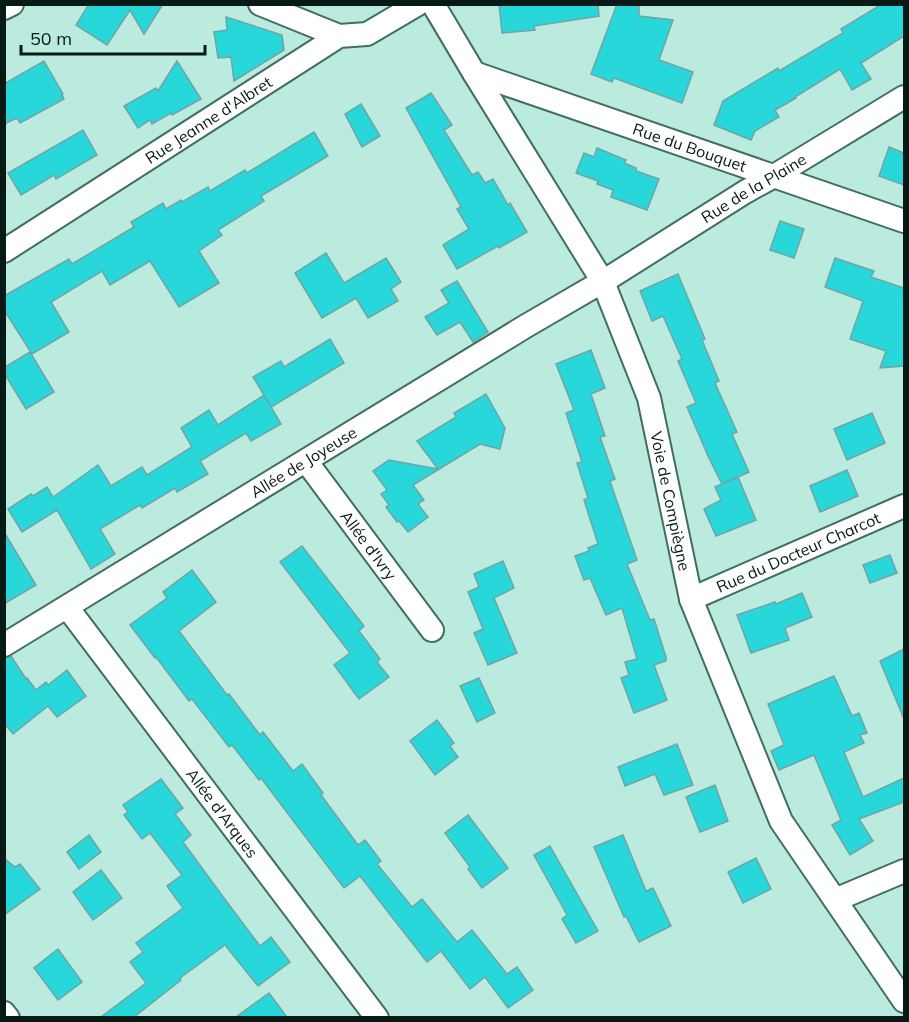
<svg xmlns="http://www.w3.org/2000/svg" width="909" height="1022" viewBox="0 0 909 1022" font-family="Mulish,sans-serif">
	<style>
		.building { fill: #28d7da; stroke: #71a4a4; stroke-width: 1.5 }
		.lines { fill: none; stroke-linecap: round; stroke-linejoin: round }
		.minor-casing { stroke: #416e63; stroke-width: 26 }
		.minor { stroke: #fff; stroke-width: 22 }
		.labels { text-anchor: middle; stroke-width: 4.5; stroke-linejoin: round; paint-order: stroke }
		.street-label { font-size: 16px; fill: #071a16; stroke: #baebde }
	</style>
	<rect width="100%" height="100%" fill="#baebde"/>
	<g class="building">
		<path d="M89,4h74l-19,30 -14,-24 -23,35 -31,-20z"/>
		<path d="M499,4h99l1,12 -65,10 1,4 -33,3z"/>
		<path d="M617,4l22,2v10l34,4 -14,40 34,12 -11,31 -68,-25 -2,4 -21,-8z"/>
		<path d="M882,4h22v32l-43,27 10,16 -19,11 -12,-21 -45,28 1,1 -21,12 4,7 -24,14 -4,9 -37,-15 9,-24 55,-33 1,3 64,-38 -2,-4z"/>
		<path d="M226,17l56,18 2,15 -50,31 -3,-24 -13,1 -4,-26 13,-2z"/>
		<path d="M44,61l19,33 -1,1 2,4 -44,24 -3,-5 -13,6v-40z"/>
		<path d="M177,61l24,38 -29,16 -1,-2 -19,11 -2,-4 -12,8 -14,-22 32,-18 2,3z"/>
		<path d="M431,93l21,32 -8,5 28,45 6,-3 7,11 8,-4 15,26 2,-2 17,29 -28,16 -1,-2 -41,23 -14,-24 26,-16 -12,-20 4,-2 -55,-99z"/>
		<path d="M361,104l19,32 -18,11 -17,-33z"/>
		<path d="M83,130l14,25 -41,24 -2,-4 -33,20 -13,-22z"/>
		<path d="M314,132l14,24 -67,40 3,5 -46,29 4,5 -23,16 20,32 -40,24 -29,-46 -40,24 -8,-14 -51,31 18,30 -37,22 -28,-44v-14l65,-37 3,5 62,-37 -3,-5 32,-19 3,6 15,-9 1,2 26,-15 2,4 35,-21 2,3z"/>
		<path d="M889,147l15,6v32l-25,-9z"/>
		<path d="M597,148l29,12 -2,3 12,5v3l23,8 -12,31 -36,-13 2,-7 -16,-6 1,-3 -22,-8 8,-20 10,4z"/>
		<path d="M780,221l24,8 -10,29 -24,-8z"/>
		<path d="M326,253l18,30 42,-25 15,24 -10,7 7,12 -30,17 -12,-20 -34,20 -27,-45z"/>
		<path d="M835,258l39,13 -3,6 33,11v78l-24,2 6,-17 -36,-12 13,-38 -38,-14z"/>
		<path d="M678,274l27,65 -3,1 17,41 -4,2 22,49 -5,2 17,38 -27,12 -14,-28 -21,-49 9,-4 -18,-42 4,-2 -19,-43 -11,5 -12,-30z"/>
		<path d="M457,281l31,51 -15,10 -13,-20 -23,13 -12,-18 24,-14 -8,-13z"/>
		<path d="M330,339l14,24 -73,44 10,17 -30,17 -5,-8 -46,28 8,13 -31,18 -2,-4 -33,20 -2,-3 -40,24 15,25 -24,15 -34,-59 -35,22 -14,-23 23,-15 2,2 14,-9 6,10 45,-32 13,21 31,-19 5,8 45,-28 -11,-19 28,-18 9,15 46,-30 6,10 -17,-28 28,-16 3,6z"/>
		<path d="M591,350l14,38 -14,6 14,42 -5,1 15,42 -5,2 27,79 -10,4 23,56 4,-1 12,38v4l-12,4 13,35 -33,13 -13,-35 8,-3 -4,-13 12,-3 -15,-51 -16,7 -16,-37 -6,2 -9,-24 14,-5 -1,-3 10,-4 -14,-44 4,-2 -11,-35 5,-1 -16,-49 8,-3 -18,-46z"/>
		<path d="M30,352l24,40 -28,17 -22,-36 3,-2 -2,-4z"/>
		<path d="M486,394l19,34 -5,21 -20,-5 -67,41 11,15 -6,4 10,13 -20,15 -9,-11 -2,1 -11,-15 3,-2 -8,-11 6,-4 -14,-19 16,-11 49,9 -21,-28 39,-24 -2,-4z"/>
		<path d="M872,413l13,30 -38,17 -13,-31z"/>
		<path d="M847,470l11,26 -38,16 -10,-26z"/>
		<path d="M738,477l18,43 -40,16 -12,-27 17,-9 -6,-13z"/>
		<path d="M4,532l32,53 -32,19z"/>
		<path d="M302,546l62,80 -5,5 21,28 -3,3 12,15 -30,22 -25,-34 16,-12 -70,-91z"/>
		<path d="M890,555l7,18 -27,10 -7,-18z"/>
		<path d="M503,561l11,27 -20,10 23,55 -29,12 -14,-32 9,-4 -15,-37 11,-5 -5,-13z"/>
		<path d="M192,570l24,32 -37,29 48,64 2,-1 31,41 3,-3 30,39 9,-7 21,29 -2,2 37,50 7,-5 16,21 -4,3 35,43 10,-8 35,43 15,-12 35,44 10,-7 16,23 -25,18 -23,-31 -15,12 -29,-38 -14,11 -67,-86 -16,12 -83,-110 -2,2 -27,-35 -3,2 -37,-48 -3,2 -33,-44 -1,1 -25,-33 37,-27 -4,-6z"/>
		<path d="M802,593l10,24 -27,11 4,12 -38,13 -14,-38 38,-13 1,2z"/>
		<path d="M904,649v70l-24,-58z"/>
		<path d="M11,656l15,23 1,-1 9,12 10,-8 2,3 19,-15 19,26 -29,21 -9,-11 -35,28 -9,-11v-65z"/>
		<path d="M834,676l18,40 7,-3 8,20 -7,2 4,8 -20,9 19,45 41,-19v24l-45,17 14,22 -23,14 -18,-30 9,-5 -27,-65 -35,15 -8,-19 13,-6 -16,-41z"/>
		<path d="M479,678l16,35 -18,9 -17,-36z"/>
		<path d="M437,720l17,23 -4,3 8,11 -23,18 -25,-34z"/>
		<path d="M677,744l16,41 -29,10 -9,-21 -30,12 -7,-19z"/>
		<path d="M161,779l22,29 -8,6 16,21 -8,7 38,52 39,52 11,-9 19,25 -32,24 -33,-41 -45,33 1,2 -47,37h-33l45,-34 -16,-21 13,-10 -7,-9 47,-35 -16,-22 15,-11 -32,-42 -8,6 -18,-24 4,-3 -5,-7z"/>
		<path d="M715,785l13,36 -28,11 -14,-35z"/>
		<path d="M468,815l40,53 -26,20 -14,-19 2,-2 -25,-34z"/>
		<path d="M89,835l12,17 -22,17 -12,-17z"/>
		<path d="M623,835l23,56 7,-3 18,38 -32,16 -13,-26 -2,1 -30,-70z"/>
		<path d="M550,846l48,85 -22,12 -14,-24 5,-4 -33,-60z"/>
		<path d="M4,858l11,9 5,-3 20,25 -36,26z"/>
		<path d="M756,858l15,31 -28,14 -15,-31z"/>
		<path d="M101,870l21,28 -29,22 -20,-28z"/>
		<path d="M58,949l24,33 -24,18 -24,-32z"/>
		<path d="M269,993l18,24h-51z"/>
	</g>
	<g class="lines">
		<g class="minor-casing">
			<g id="minor">
				<path d="M260,4l79,32"/>
				<path id="s1" d="M433,4l41,69 129,209 46,116 42,201 90,222 123,180"/>
				<path d="M4,8l8,-4"/>
				<path id="s2" d="M474,73l430,148"/>
				<path id="s3" d="M4,251l335,-215 28,-2 51,-30"/>
				<path id="s4" d="M306,461l126,169"/>
				<path id="s5" d="M691,599l213,-93"/>
				<path id="s6" d="M67,607l310,411"/>
				<path id="s7" d="M4,645l522,-319 86,-50 133,-84 29,-16 130,-79"/>
				<path d="M835,900l69,-29"/>
				<path d="M4,1013l4,5"/>
			</g>
		</g>
		<use href="#minor" class="minor"/>
	</g>
	<g class="labels">
		<g class="street-label">
			<text dy="6" stroke="none"><textPath href="#s3" startOffset="243">Rue Jeanne d'Albret</textPath></text>
			<text dy="6" stroke="none"><textPath href="#s2" startOffset="228">Rue du Bouquet</textPath></text>
			<text dy="6" stroke="none"><textPath href="#s7" startOffset="878">Rue de la Plaine</textPath></text>
			<text dy="6" stroke="none"><textPath href="#s7" startOffset="351">Allée de Joyeuse</textPath></text>
			<text dy="6" stroke="none"><textPath href="#s1" startOffset="556">Voie de Compiègne</textPath></text>
			<text dy="6" stroke="none"><textPath href="#s4" startOffset="105">Allée d'Ivry</textPath></text>
			<text dy="6" stroke="none"><textPath href="#s5" startOffset="117">Rue du Docteur Charcot</textPath></text>
			<text dy="6" stroke="none"><textPath href="#s6" startOffset="258">Allée d'Arques</textPath></text>
		</g>
	</g>
	<rect width="909" height="1022" fill="none" stroke="#071a16" stroke-width="12"/>
	<path d="M21 45v9h184v-9" fill="none" stroke="#071a16" stroke-width="3"/>
	<text x="30" y="45" font-size="18" fill="#071a16" stroke="#baebde" stroke-width="4.5" paint-order="stroke">50 m</text>
</svg>
